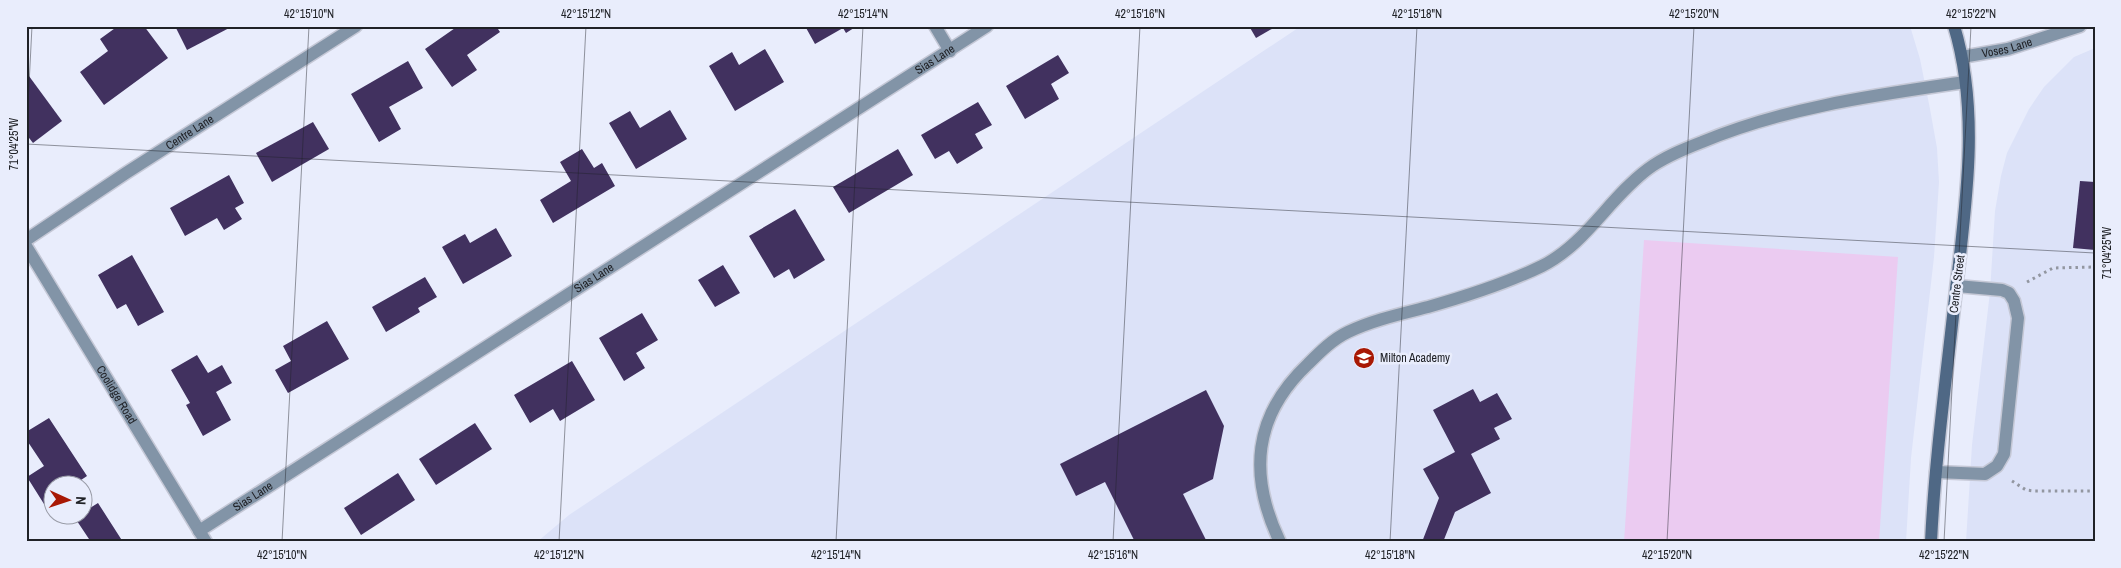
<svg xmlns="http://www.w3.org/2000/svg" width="2121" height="568" viewBox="0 0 2121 568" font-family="'Archivo Narrow',sans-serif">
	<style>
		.built { fill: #dce2f8 }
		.green { fill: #ebcbf1 }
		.building { fill: #41315f }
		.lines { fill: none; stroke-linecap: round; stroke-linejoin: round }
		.lane-casing { stroke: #c5c8d6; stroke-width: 15 }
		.street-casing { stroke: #c5c8d6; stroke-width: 15 }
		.secondary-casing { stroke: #c5c8d6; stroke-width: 15 }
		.path { stroke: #9296a0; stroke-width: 3; stroke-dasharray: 2.5 4; stroke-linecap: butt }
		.lane { stroke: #8294a7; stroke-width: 12 }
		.street { stroke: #8294a7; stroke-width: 12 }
		.secondary { stroke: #4f6885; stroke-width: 12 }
		.ticks { fill: none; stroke: #202227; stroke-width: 1; stroke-opacity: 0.45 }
		.labels { text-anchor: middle; stroke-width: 5; stroke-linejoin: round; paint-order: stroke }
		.street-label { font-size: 12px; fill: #202227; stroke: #e9edfc }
		.poi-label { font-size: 12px; fill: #202227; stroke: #e9edfc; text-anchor: start }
		.neatline { fill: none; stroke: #202227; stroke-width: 2 }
		.ticks-label { font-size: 12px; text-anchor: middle; fill: #202227 }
	</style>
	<rect width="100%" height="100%" fill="#e9edfc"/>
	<g class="built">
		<path d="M1301,26h609l10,33 10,50 7,39 2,34 -5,75 -23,201 -5,84h-1369l32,-27z"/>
		<path d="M2095,48v494h-129l6,-97 18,-153 5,-81 6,-35 6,-23 22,-44 15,-22 30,-30z"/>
	</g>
	<path class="green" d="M1644,240l254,17 -19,285h-255z"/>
	<g class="building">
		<path d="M118,26h26l24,32 -64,47 -24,-33 28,-21 -8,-12z"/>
		<path d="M175,26h58l-46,24z"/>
		<path d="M458,26h38l4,6 -33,23 10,15 -25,17 -27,-38z"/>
		<path d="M805,26h52l-11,7 -3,-5 -28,16z"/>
		<path d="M1249,26h28l-21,12z"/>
		<path d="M765,49l19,33 -49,29 -26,-45 23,-14 7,13z"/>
		<path d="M1058,55l11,18 -18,11 8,15 -34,20 -19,-33z"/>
		<path d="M408,61l15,27 -34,19 12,22 -22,13 -28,-48z"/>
		<path d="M26,72l36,49 -29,22 -7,-9z"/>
		<path d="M978,102l14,23 -17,9 8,14 -26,16 -8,-13 -14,8 -14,-24z"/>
		<path d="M670,110l17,29 -51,30 -27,-46 21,-12 10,17z"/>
		<path d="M313,122l16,27 -57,33 -16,-29z"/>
		<path d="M582,149l12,19 8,-5 13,23 -62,37 -13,-23 31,-19 -11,-19z"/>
		<path d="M898,149l15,26 -64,38 -16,-26z"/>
		<path d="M229,175l15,28 -9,5 7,11 -18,11 -7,-12 -32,18 -15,-28z"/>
		<path d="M2080,181l15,1v68l-22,-2z"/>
		<path d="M795,209l30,51 -31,19 -5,-10 -15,9 -25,-42z"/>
		<path d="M496,228l16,28 -49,28 -21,-37 23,-13 5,9z"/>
		<path d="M132,255l32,57 -26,14 -12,-22 -9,5 -19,-34z"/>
		<path d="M723,265l17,28 -25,14 -17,-27z"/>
		<path d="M425,277l12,20 -19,11 2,4 -34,20 -14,-25z"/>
		<path d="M642,313l16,27 -22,13 9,15 -21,13 -25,-43z"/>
		<path d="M327,321l22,38 -61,34 -13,-23 16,-9 -8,-15z"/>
		<path d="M197,355l11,18 14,-8 10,18 -16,9 15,28 -28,16 -17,-31 4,-2 -19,-33z"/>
		<path d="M572,361l23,39 -35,21 -7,-12 -23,14 -16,-28z"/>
		<path d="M1473,389l7,13 17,-9 15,26 -18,9 6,11 -29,15 20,39 -36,19 -12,30h-21l17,-44 -16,-29 32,-17 -22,-42z"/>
		<path d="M1206,390l18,36 -11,53 -30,15 24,48h-72l-30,-60 -29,14 -16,-32z"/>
		<path d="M49,418l38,58 -15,10h-20v12l-8,6 -17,-27 17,-11 -18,-27v-7z"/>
		<path d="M475,423l17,26 -56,36 -17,-26z"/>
		<path d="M398,473l17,27 -54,35 -17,-27z"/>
		<path d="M98,503l25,39h-32l-16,-24 7,-2v-3z"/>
	</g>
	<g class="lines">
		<g class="lane-casing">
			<g id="lane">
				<path d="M1936,472l49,2 12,-8 7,-12 14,-136 -4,-17 -5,-8 -7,-3 -45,-4"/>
				<path d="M1280,542c-32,-67 -27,-126 28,-178 12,-12 25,-25 40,-32 25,-12 53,-18 80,-25 39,-11 77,-23 114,-41 44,-22 67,-68 106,-97 16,-12 36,-20 54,-27 84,-35 174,-47 263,-60"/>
			</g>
		</g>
		<g class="street-casing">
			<g id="street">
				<path d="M935,26l15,25"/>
				<path id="s1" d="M1962,57l46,-8 72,-23"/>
				<path id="s2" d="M26,240l100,-67 230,-147"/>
				<path id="s3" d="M26,246l180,296"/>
				<path id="s4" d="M199,531l788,-505"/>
			</g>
		</g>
		<g class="secondary-casing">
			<path id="secondary" d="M1931,542c4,-85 16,-169 25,-253 10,-86 24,-178 -2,-263"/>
		</g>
		<g class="path">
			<path d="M2027,282l26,-14 42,-1"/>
			<path d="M2012,481l14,9 8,1h61"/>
		</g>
		<use href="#lane" class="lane"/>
		<use href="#street" class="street"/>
		<use href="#secondary" class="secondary"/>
	</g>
	<path class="ticks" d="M26,144l2069,109M26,144l6,-118M282,542l27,-516M559,542l27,-516M836,542l27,-516M1113,542l27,-516M1390,542l27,-516M1667,542l27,-516M1944,542l27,-516"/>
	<defs>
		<g id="school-disc" transform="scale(1.125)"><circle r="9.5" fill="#a81804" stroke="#e9edfc"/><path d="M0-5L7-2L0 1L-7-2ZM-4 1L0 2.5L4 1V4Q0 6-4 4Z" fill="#fff"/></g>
	</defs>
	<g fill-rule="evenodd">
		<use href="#school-disc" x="1364" y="358"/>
	</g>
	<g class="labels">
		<g class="street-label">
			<text dy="4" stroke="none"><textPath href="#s1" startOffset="46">Voses Lane</textPath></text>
			<text dy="4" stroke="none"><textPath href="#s4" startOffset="874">Sias Lane</textPath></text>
			<text dy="4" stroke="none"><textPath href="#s2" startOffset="196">Centre Lane</textPath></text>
			<text dy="4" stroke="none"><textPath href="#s4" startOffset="469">Sias Lane</textPath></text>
			<text transform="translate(1957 284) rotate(-83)" y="4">Centre Street</text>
			<text dy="4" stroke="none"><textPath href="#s3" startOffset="174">Coolidge Road</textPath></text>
			<text dy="4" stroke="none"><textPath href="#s4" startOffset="64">Sias Lane</textPath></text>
		</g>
		<g class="poi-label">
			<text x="1380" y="362">Milton Academy</text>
		</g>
	</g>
	<rect width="2121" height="568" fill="none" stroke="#e9edfc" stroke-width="55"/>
	<g transform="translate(68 500) rotate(93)"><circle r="24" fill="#e9edfc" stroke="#999ca7"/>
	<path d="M0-4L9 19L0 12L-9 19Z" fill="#a81804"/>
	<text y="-8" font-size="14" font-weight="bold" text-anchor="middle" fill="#202227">N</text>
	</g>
	<rect x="28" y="28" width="2066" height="512" class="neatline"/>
	<g class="ticks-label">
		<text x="309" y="18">42°15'10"N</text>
		<text x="586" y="18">42°15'12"N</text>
		<text x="863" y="18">42°15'14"N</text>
		<text x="1140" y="18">42°15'16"N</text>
		<text x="1417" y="18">42°15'18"N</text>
		<text x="1694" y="18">42°15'20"N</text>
		<text x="1971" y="18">42°15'22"N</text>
		<text transform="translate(14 144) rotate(-90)" y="4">71°04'25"W</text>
		<text transform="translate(2107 253) rotate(-90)" y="4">71°04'25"W</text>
		<text x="282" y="559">42°15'10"N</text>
		<text x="559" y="559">42°15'12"N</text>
		<text x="836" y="559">42°15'14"N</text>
		<text x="1113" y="559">42°15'16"N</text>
		<text x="1390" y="559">42°15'18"N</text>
		<text x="1667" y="559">42°15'20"N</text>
		<text x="1944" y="559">42°15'22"N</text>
	</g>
</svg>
